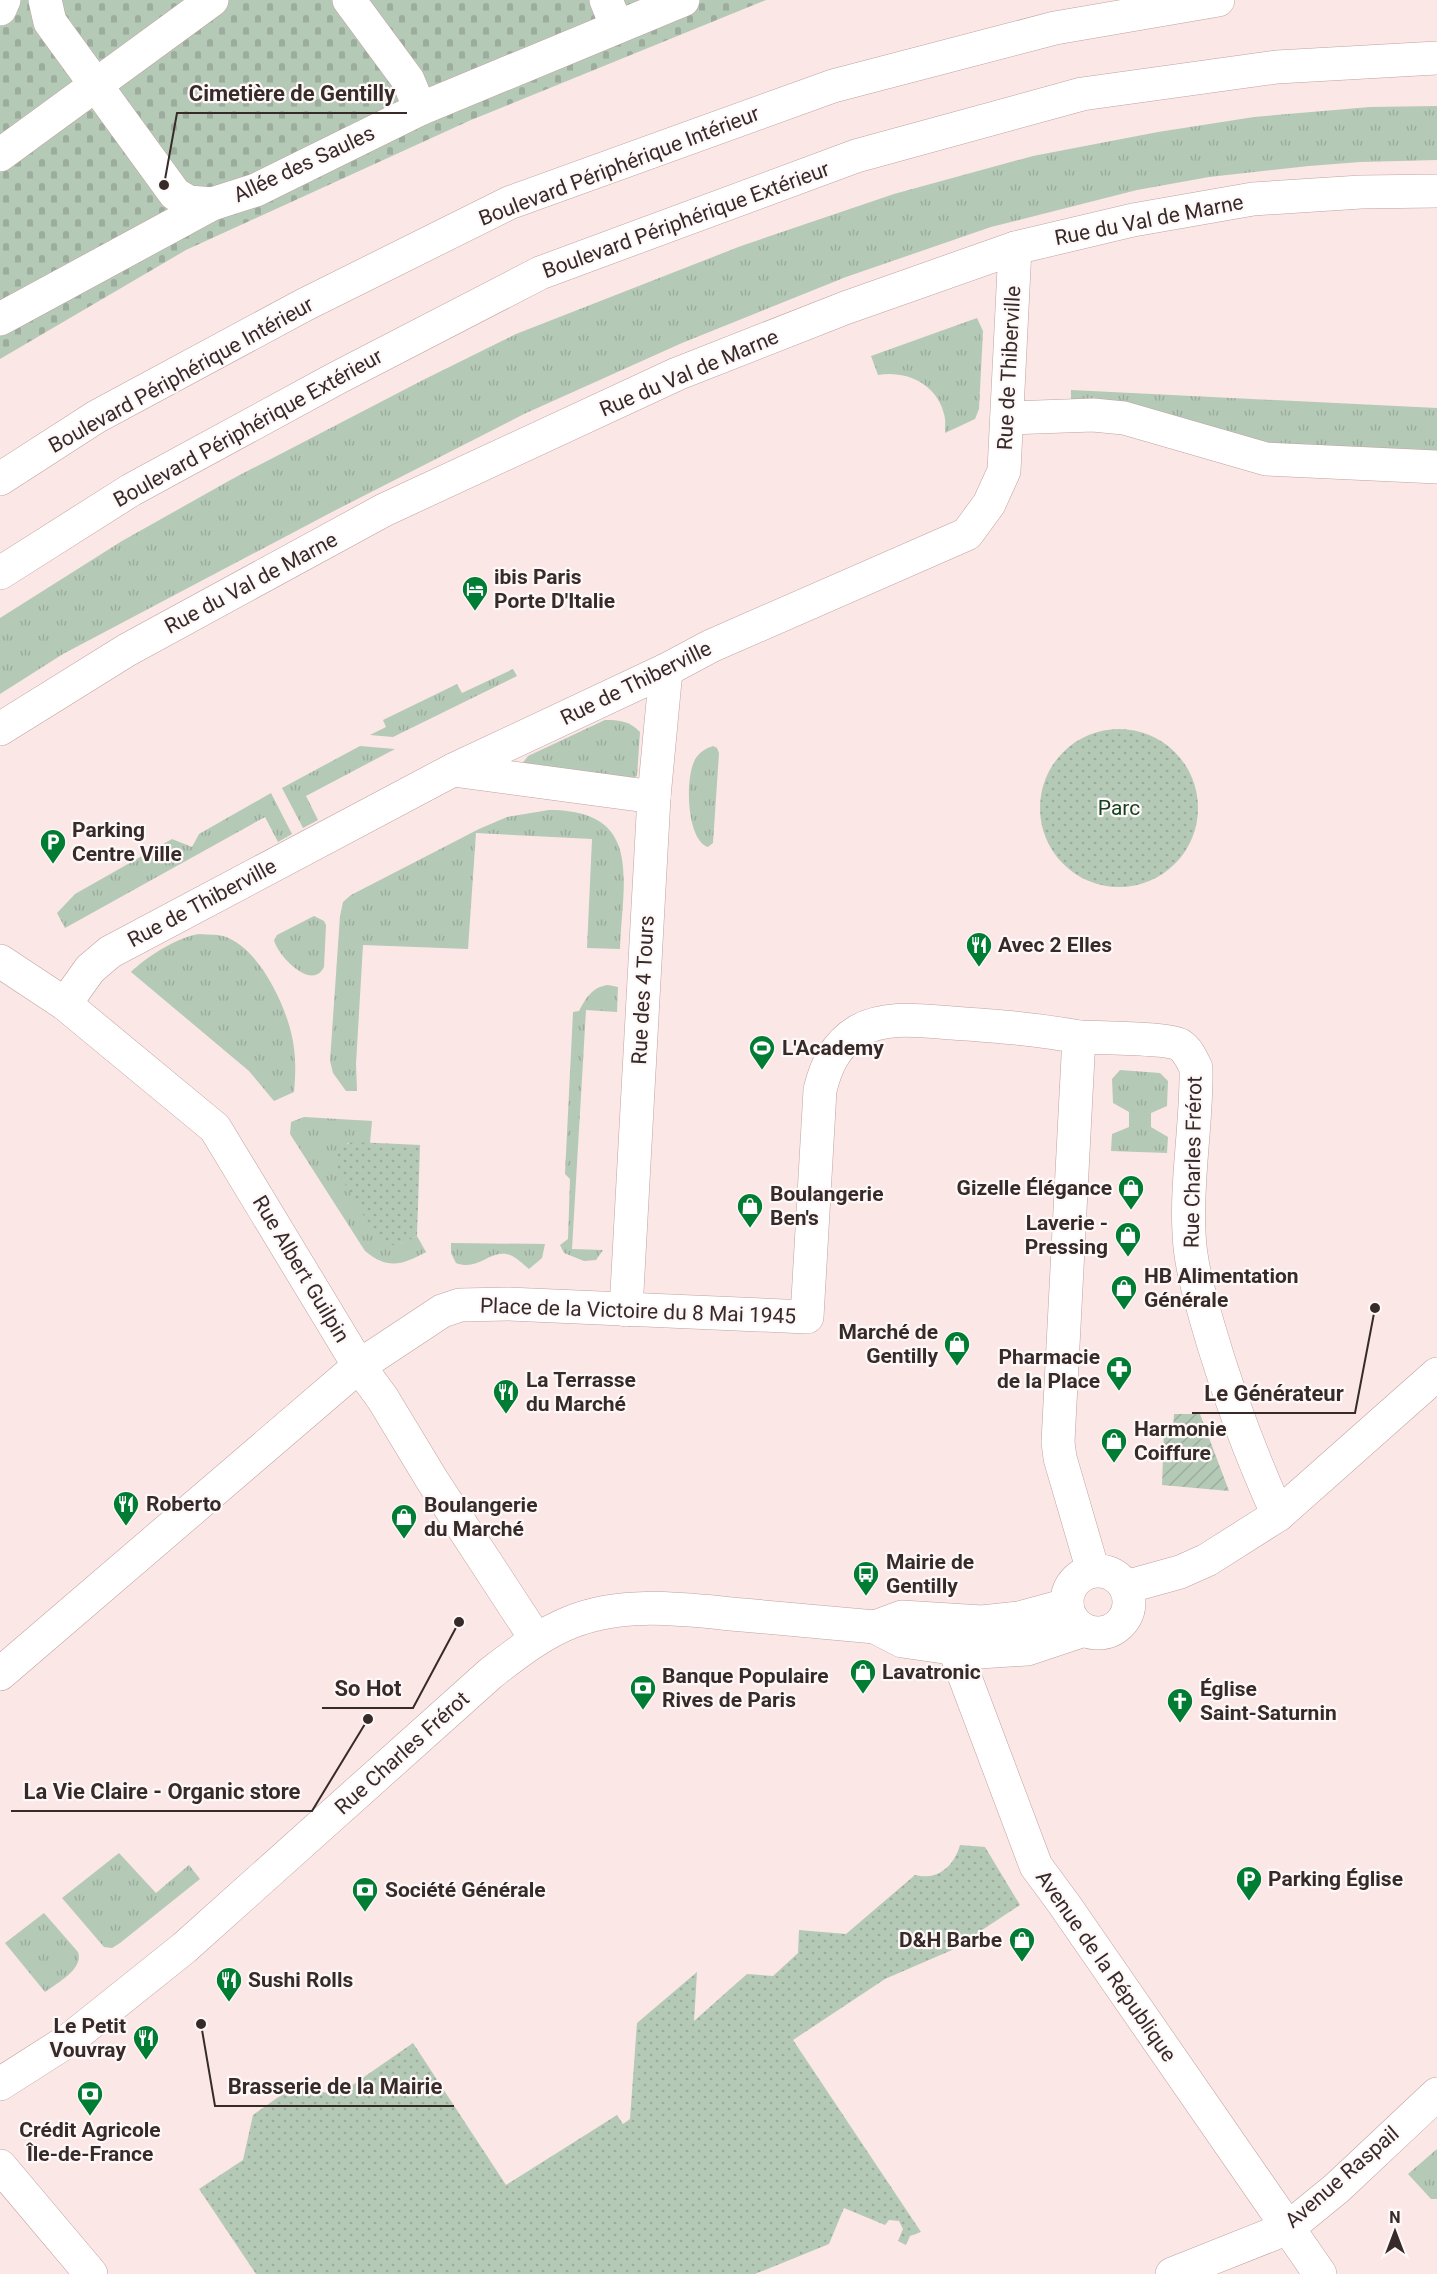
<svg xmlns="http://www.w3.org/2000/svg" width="1437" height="2274" viewBox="0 0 1437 2274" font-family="Roboto,sans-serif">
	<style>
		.grass { fill: url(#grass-tufts) }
		.cemetery { fill: url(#cemetery-stones) }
		.park { fill: url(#park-dots) }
		.garden { fill: url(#garden-furrows) }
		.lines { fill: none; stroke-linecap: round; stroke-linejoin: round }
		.minor-casing { stroke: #c0a2a0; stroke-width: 34 }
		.major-casing { stroke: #c0a2a0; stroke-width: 34 }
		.highway-casing { stroke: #c0a2a0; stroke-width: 34 }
		.minor { stroke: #fff; stroke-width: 33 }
		.major { stroke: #fff; stroke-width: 33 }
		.highway { stroke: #fff; stroke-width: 33 }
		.labels { text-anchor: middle; stroke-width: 4.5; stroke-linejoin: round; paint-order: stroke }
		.street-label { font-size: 21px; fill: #372b2a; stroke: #fff8f8 }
		.poi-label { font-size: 21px; font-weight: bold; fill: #372b2a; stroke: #fff8f8; text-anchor: start }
		.park-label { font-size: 21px; fill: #134320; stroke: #fff8f8 }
		.leader { fill: none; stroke: #372b2a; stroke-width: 2 }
		.callout-dot { fill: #372b2a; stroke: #fff8f8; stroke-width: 2 }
		.callout-label { font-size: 22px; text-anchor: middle; font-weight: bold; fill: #372b2a; stroke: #fff8f8; stroke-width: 4.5; stroke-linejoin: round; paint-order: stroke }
	</style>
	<defs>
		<pattern id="grass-tufts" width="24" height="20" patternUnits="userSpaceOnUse" patternTransform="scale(1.5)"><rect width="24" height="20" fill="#b5c9b7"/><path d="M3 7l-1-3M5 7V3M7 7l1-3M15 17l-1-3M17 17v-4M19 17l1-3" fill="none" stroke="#9cad9e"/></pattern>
		<pattern id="cemetery-stones" width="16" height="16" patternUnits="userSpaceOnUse" patternTransform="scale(1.5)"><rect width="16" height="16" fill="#b5c9b7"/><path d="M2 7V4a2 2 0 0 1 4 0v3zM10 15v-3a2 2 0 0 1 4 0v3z" fill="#9cad9e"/></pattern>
		<pattern id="park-dots" width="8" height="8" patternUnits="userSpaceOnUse" patternTransform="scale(1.5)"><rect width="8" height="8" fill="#b5c9b7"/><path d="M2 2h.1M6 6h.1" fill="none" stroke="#9cad9e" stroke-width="1.8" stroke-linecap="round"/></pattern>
		<pattern id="garden-furrows" width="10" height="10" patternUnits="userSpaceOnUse" patternTransform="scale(1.5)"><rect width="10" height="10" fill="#b5c9b7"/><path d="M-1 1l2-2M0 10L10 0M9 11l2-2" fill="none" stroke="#9cad9e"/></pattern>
	</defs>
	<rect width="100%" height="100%" fill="#fbe7e6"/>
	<g class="grass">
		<path d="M1437,106v54l-77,2 -51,4 -100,11 -72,13 -146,37 -145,50 -164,66 -158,71 -192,98 -269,142 -63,40v-76l122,-77 112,-63 189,-98 93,-46 225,-88 153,-52 139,-38 125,-24 96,-15 116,-10z"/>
		<path d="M977,318l6,13 -4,78 -4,10 -30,14c0,-6 1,-13 -1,-19 -7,-30 -38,-44 -66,-39l-7,-19z"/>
		<path d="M1071,390l366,18v48l-169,-10 -197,-41z"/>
		<path d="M513,669l4,7 -124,61 -23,-2 16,-8 -3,-7 74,-36 5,9z"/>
		<path d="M605,720c15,0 24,1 35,12l-3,44 -5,3 -110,-15 6,-8z"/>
		<path d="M360,746l35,3 -89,47 12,24 -15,8 -21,-40z"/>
		<path d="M713,746l4,2 2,5 -6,90 -5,4c-22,-7 -23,-71 -13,-87 3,-7 11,-12 18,-14z"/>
		<path d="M271,793l21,41 -14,8 -13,-25 -200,111 -8,-15 18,-19 97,-55 20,8 7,-13z"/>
		<path d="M549,810c96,0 73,72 71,139l-33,-1 5,-109 -116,-6 -8,116 -105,-4 -7,119 1,27h-11l-13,-18 -3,-12 10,-145 3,-14 8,-7 128,-66 28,-12z"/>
		<path d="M314,916l10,5 2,4 -2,42c-12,25 -47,-12 -50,-27l3,-5z"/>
		<path d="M200,934c8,1 16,0 23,2 34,10 60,64 68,96 5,20 5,39 3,60l-20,9 -25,-30 -118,-99c15,-15 48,-36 69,-38z"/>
		<path d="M608,985l10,2 -1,25 -31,-2 -14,239 31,1 -7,10 -12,1 -20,-8 -4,-8 8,-6 2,-60 -5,-5 8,-162 6,-1c7,-13 13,-24 29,-26z"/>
		<path d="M1120,1070l40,3 8,8 -1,25 -16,7v14l17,10 -1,16 -56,-2 1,-17 17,-7v-15l-16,-9 -1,-24z"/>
		<path d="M304,1117l68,4 -2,22h-22l-11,11 63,90 17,-8 9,16c-24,13 -38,18 -61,-1l-75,-117 1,-12z"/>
		<path d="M451,1243l94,1 -3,14 -13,11c-5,-4 -13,-12 -19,-14 -20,-7 -31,17 -54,8l-5,-10z"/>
		<path d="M119,1853l37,40 33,-28 11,14 -80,64 -8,5 -8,-1 -42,-49z"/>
		<path d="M44,1913l34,39c6,17 -21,31 -33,40l-40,-49z"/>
		<path d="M1437,2149v50h-6l-23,-25z"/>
	</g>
	<path class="cemetery" d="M0,0h766l-295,120 -285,130 -186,109z"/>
	<g class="park">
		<circle cx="1119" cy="808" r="79"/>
		<path d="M355,1142l65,3 -3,91c-16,8 -27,15 -41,1l-42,-72c1,-13 8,-22 21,-23z"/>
		<path d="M960,1845l25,2 35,58 -68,45 -67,29 -92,61 128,192 -11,4 -4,9 -8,-4 5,-12 -4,-8 -10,-1 -4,5 -41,-17 -15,36 -74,30h-499l-57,-85 44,-29 10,-45 41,-29 44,9 75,-52 93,142 111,-70 6,9 7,-5 7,-96 60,-51 -3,49 53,-47 26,2 25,-23 1,-23 47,4 69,-59c23,6 39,-9 45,-30z"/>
	</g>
	<path class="garden" d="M1174,1414h26l29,77 -67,-6 2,-55h9z"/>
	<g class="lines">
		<g class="minor-casing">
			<g id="minor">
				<path d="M45,0l5,22 125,172 14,8 23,2"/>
				<path d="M349,0l59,80 12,29"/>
				<path d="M606,0l11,27"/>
				<path d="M0,9l4,-9"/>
				<path d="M0,155l212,-155"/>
				<path d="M0,319l212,-115 44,-14 164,-81 263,-109"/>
				<path d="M1007,418l86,-3 31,3 142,41 171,8"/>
				<path d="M453,770l201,27"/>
				<path d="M0,961l65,43 150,124 144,238 24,33 49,81 104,159"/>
				<path d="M65,1004l25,-35 20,-17 343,-182 213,-100 45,-24 256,-112 22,-30 15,-33 11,-223"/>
				<path d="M1079,1037c18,1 89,1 101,8 8,5 12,15 16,23 1,55 -10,110 -7,165 1,30 10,60 18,89 19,66 43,131 71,193"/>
				<path d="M626,1310l28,-513 12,-127"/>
				<path d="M954,1648l82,218 28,38 256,370"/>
				<path d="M0,1674l359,-308 83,-55 18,-6 48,-1 299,13 13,-227c6,-24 15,-45 38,-59 28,-16 64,-10 94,-8 44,3 84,6 127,14l-21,405 2,16 33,113"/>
			</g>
		</g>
		<g class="major-casing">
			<g id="major">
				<path d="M0,729l127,-79 257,-140 293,-136 168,-66 170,-60 118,-28 120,-21 108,-7 76,-1"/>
				<circle cx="1098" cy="1602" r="31"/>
				<path d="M1126,1587l54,-15 27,-12 71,-45 159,-141"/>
				<path d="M875,1627l27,-10 80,5 37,-4 48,-13"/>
				<path d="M0,2084l69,-44 115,-92 307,-275c26,-20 50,-39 80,-51 54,-22 116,-12 172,-7 44,4 88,8 132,12l27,14 77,11 48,-3 57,-19"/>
				<path d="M0,2166l91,108"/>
				<path d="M1172,2274l116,-46 49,-40 100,-94"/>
			</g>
		</g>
		<g class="highway-casing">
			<g id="highway">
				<path d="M0,479l96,-62 208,-112 205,-102 324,-117 222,-58 163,-28"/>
				<path d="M0,573l131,-83 206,-112 203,-105 316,-117 226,-62 195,-27 160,-9"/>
			</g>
		</g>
		<use href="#minor" class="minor"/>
		<use href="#major" class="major"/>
		<use href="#highway" class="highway"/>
	</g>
	<defs>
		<g id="hotel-pin" transform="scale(1.35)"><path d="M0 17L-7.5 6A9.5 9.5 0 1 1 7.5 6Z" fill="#017c33" stroke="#fff8f8"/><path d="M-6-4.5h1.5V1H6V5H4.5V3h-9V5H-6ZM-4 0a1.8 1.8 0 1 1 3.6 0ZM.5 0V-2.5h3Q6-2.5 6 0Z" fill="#fff"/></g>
		<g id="parking-pin" transform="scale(1.35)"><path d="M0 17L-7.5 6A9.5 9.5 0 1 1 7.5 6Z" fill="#017c33" stroke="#fff8f8"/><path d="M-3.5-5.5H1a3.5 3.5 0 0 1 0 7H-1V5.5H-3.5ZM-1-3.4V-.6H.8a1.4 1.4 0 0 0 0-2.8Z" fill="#fff"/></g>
		<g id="restaurant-pin" transform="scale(1.35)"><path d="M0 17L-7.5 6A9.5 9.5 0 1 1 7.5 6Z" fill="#017c33" stroke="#fff8f8"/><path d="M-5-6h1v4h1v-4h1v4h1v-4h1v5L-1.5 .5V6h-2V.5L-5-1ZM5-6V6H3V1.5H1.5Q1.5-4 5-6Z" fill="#fff"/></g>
		<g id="stadium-pin" transform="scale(1.35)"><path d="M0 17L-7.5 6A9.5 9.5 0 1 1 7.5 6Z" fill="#017c33" stroke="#fff8f8"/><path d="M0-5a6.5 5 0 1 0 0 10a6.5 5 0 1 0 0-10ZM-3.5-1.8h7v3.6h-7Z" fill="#fff"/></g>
		<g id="shop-pin" transform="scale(1.35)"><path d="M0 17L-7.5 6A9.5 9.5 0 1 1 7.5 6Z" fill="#017c33" stroke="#fff8f8"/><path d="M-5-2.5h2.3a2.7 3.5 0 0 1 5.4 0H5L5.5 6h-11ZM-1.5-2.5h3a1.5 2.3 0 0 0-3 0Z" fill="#fff"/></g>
		<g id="pharmacy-pin" transform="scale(1.35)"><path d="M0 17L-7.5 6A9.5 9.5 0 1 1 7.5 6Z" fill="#017c33" stroke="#fff8f8"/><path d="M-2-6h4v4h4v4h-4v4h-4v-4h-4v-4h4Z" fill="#fff"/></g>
		<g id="bus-pin" transform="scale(1.35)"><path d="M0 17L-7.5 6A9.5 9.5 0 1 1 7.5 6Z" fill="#017c33" stroke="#fff8f8"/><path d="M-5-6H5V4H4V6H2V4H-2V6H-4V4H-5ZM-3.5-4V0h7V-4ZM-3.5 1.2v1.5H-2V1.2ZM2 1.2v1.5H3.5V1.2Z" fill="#fff"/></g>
		<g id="bank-pin" transform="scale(1.35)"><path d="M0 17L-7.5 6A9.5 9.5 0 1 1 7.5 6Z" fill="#017c33" stroke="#fff8f8"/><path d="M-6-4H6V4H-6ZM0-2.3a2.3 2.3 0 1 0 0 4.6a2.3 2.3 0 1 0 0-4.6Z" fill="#fff"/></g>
		<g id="church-pin" transform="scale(1.35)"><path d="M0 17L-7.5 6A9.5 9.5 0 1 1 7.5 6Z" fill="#017c33" stroke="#fff8f8"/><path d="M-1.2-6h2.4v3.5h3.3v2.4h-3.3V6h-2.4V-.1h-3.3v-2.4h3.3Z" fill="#fff"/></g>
	</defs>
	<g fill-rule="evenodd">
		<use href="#hotel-pin" x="475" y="589"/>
		<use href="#parking-pin" x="53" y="842"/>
		<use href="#restaurant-pin" x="979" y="945"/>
		<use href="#stadium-pin" x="762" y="1048"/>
		<use href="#shop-pin" x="1131" y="1188"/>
		<use href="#shop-pin" x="750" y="1206"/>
		<use href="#shop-pin" x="1128" y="1235"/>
		<use href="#shop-pin" x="1124" y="1288"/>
		<use href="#shop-pin" x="957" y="1344"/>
		<use href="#pharmacy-pin" x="1119" y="1369"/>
		<use href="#restaurant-pin" x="506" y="1392"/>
		<use href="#shop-pin" x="1114" y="1441"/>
		<use href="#restaurant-pin" x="126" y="1504"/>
		<use href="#shop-pin" x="404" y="1517"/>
		<use href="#bus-pin" x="866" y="1574"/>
		<use href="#shop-pin" x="863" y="1672"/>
		<use href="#bank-pin" x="643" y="1688"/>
		<use href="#church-pin" x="1180" y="1701"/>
		<use href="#parking-pin" x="1249" y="1879"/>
		<use href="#bank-pin" x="365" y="1890"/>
		<use href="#shop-pin" x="1022" y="1940"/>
		<use href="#restaurant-pin" x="229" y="1980"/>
		<use href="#restaurant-pin" x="146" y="2038"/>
		<use href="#bank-pin" x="90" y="2094"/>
	</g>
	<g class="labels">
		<g class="street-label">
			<text transform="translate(304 164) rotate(-25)" y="7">Allée des Saules</text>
			<text transform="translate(619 166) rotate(-21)" y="7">Boulevard Périphérique Intérieur</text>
			<text transform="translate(686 220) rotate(-20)" y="7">Boulevard Périphérique Extérieur</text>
			<text transform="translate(1149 220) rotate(-11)" y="7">Rue du Val de Marne</text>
			<text transform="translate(1009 368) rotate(-87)" y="7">Rue de Thiberville</text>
			<text transform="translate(689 373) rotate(-23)" y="7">Rue du Val de Marne</text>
			<text transform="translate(181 375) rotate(-29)" y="7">Boulevard Périphérique Intérieur</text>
			<text transform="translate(248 428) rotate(-29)" y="7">Boulevard Périphérique Extérieur</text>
			<text transform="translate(251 583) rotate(-28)" y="7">Rue du Val de Marne</text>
			<text transform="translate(636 683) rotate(-26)" y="7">Rue de Thiberville</text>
			<text transform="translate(202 903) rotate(-28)" y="7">Rue de Thiberville</text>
			<text transform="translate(643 990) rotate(-87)" y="7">Rue des 4 Tours</text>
			<text transform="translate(1193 1162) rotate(-89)" y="7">Rue Charles Frérot</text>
			<text transform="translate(301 1269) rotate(59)" y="7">Rue Albert Guilpin</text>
			<text transform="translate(638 1311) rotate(2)" y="7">Place de la Victoire du 8 Mai 1945</text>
			<text transform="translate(402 1753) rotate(-42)" y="7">Rue Charles Frérot</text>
			<text transform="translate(1106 1966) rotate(55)" y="7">Avenue de la République</text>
			<text transform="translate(1342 2177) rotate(-41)" y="7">Avenue Raspail</text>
		</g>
		<g class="poi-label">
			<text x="494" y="584">ibis Paris<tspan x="494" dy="24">Porte D'Italie</tspan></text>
			<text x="72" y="837">Parking<tspan x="72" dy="24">Centre Ville</tspan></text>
			<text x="998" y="952">Avec 2 Elles</text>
			<text x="782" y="1055">L'Academy</text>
			<text x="1112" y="1195" text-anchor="end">Gizelle Élégance</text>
			<text x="770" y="1201">Boulangerie<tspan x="770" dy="24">Ben's</tspan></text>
			<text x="1108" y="1230" text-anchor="end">Laverie -<tspan x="1108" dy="24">Pressing</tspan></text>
			<text x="1144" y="1283">HB Alimentation<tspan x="1144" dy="24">Générale</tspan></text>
			<text x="938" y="1339" text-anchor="end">Marché de<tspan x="938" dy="24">Gentilly</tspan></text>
			<text x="1100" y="1364" text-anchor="end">Pharmacie<tspan x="1100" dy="24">de la Place</tspan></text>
			<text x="526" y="1387">La Terrasse<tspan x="526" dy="24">du Marché</tspan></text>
			<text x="1134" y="1436">Harmonie<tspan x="1134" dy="24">Coiffure</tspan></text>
			<text x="146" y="1511">Roberto</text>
			<text x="424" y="1512">Boulangerie<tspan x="424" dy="24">du Marché</tspan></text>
			<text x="886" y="1569">Mairie de<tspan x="886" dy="24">Gentilly</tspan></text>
			<text x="882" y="1679">Lavatronic</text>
			<text x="662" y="1683">Banque Populaire<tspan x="662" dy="24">Rives de Paris</tspan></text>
			<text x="1200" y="1696">Église<tspan x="1200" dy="24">Saint-Saturnin</tspan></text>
			<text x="1268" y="1886">Parking Église</text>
			<text x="385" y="1897">Société Générale</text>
			<text x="1002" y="1947" text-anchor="end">D&amp;H Barbe</text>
			<text x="248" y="1987">Sushi Rolls</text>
			<text x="126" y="2033" text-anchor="end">Le Petit<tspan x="126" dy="24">Vouvray</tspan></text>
			<text x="90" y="2137" text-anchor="middle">Crédit Agricole<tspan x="90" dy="24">Île-de-France</tspan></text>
		</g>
		<g class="park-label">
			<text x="1119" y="815">Parc</text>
		</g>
	</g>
	<path class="leader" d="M164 185L177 113H407M1375 1308L1355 1413H1192M459 1622L413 1708H322M368 1719L312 1811H11M201 2024L215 2106H454"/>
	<g class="callout-dot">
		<circle cx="164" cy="185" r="6"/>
		<circle cx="1375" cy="1308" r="6"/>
		<circle cx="459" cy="1622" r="6"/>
		<circle cx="368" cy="1719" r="6"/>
		<circle cx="201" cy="2024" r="6"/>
	</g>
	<g class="callout-label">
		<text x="292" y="101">Cimetière de Gentilly</text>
		<text x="1274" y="1401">Le Générateur</text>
		<text x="368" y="1696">So Hot</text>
		<text x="162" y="1799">La Vie Claire - Organic store</text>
		<text x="335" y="2094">Brasserie de la Mairie</text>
	</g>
	<g transform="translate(1395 2232)" stroke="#fff8f8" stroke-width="4.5" paint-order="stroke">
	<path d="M0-4.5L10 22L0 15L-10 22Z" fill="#372b2a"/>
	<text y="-9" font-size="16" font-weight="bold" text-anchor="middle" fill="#372b2a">N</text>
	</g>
</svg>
